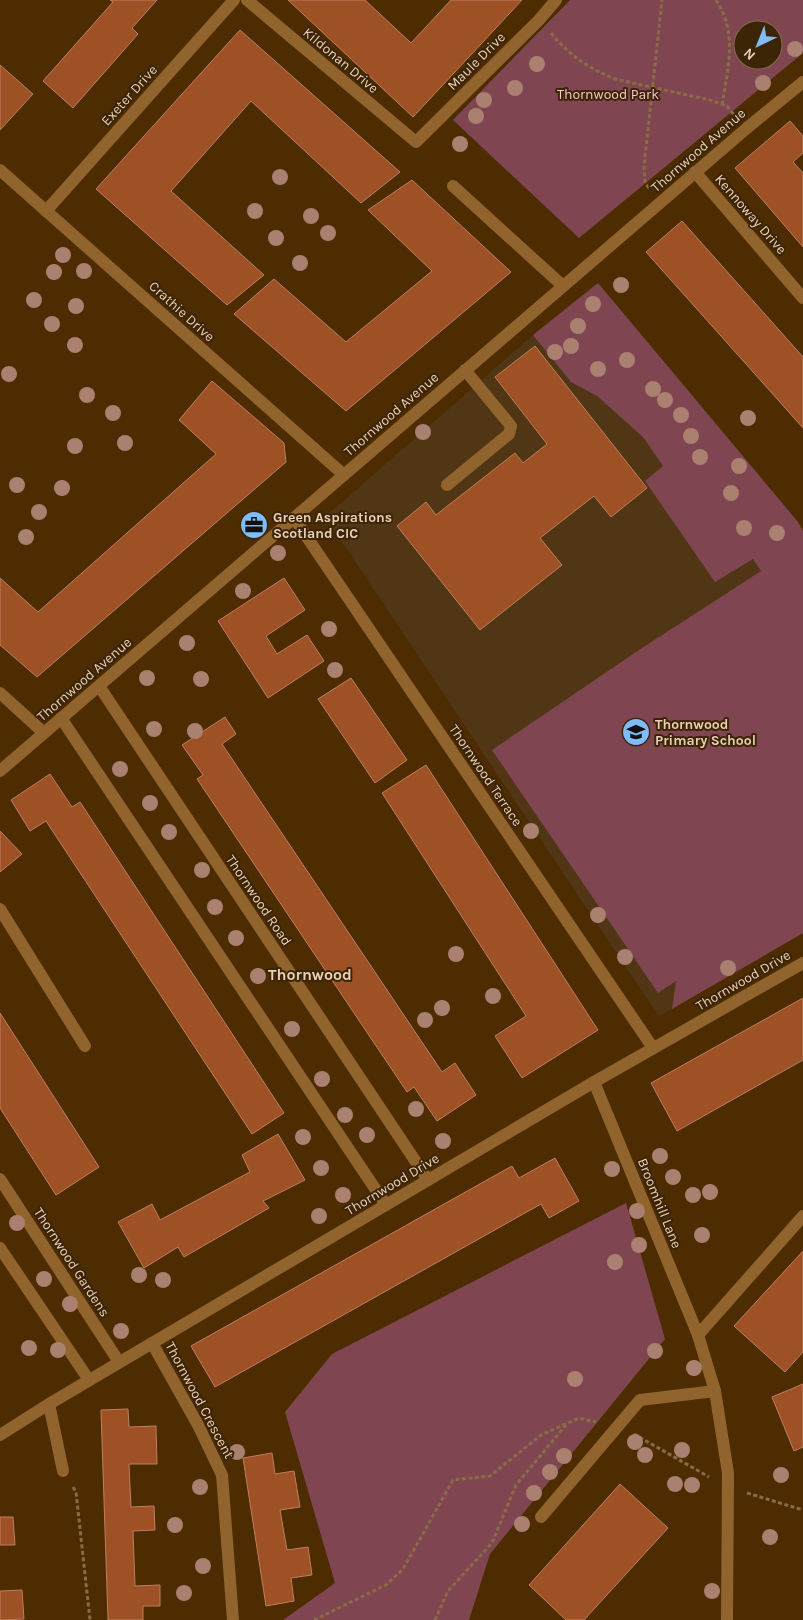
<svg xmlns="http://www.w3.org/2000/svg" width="803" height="1620" viewBox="0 0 803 1620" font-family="Karla,sans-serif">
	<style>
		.built { fill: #513615 }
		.green { fill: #7f4651; fill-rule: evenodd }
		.building { fill: #9d5125; stroke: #bf7f5e }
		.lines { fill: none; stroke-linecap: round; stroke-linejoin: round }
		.path { stroke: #896b45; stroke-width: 3; stroke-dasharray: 4 2.5; stroke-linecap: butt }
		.service { stroke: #92642d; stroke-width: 12 }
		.minor { stroke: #92642d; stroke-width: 12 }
		.tree { fill: #aa8070 }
		.labels { text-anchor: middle; stroke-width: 4; stroke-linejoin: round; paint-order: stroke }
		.street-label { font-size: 14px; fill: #ead0b5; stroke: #3c2406 }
		.park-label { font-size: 14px; fill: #f6c4cb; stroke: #3c2406 }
		.poi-label { font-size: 14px; font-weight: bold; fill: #ead0b5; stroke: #3c2406; text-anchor: start }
		.quarter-label { font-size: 16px; font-weight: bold; fill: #ead0b5; stroke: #3c2406 }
	</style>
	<rect width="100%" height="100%" fill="#4c2c00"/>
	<path class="built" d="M598,283l200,239 5,9v402l-144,83 -334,-499 208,-182z"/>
	<g class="green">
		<path d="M570,0h233v53l-224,185 -126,-118zM743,30h30v30h-30z"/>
		<path d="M598,283l200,239 5,9v402l-131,76 4,-28 -18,12 -166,-243 147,-100 122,-79 -8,-12 -38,23 -70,-101 18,-15 -20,-29 -46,-41 -26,-14 -38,-47z"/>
		<path d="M626,1203l39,136 -175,215 -21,66h-186l52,-37 -50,-171 47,-58z"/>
	</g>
	<g class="building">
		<path d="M110,0h47l-25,28 6,6 -65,74 -30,-27 70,-79z"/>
		<path d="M288,0h77l46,43 40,-43h71l-109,117z"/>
		<path d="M240,30l160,142 -39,31 -110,-102 -80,90 93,84 -37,30 -131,-116z"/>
		<path d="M0,65l33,29 -33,36z"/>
		<path d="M790,121l13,15v17l-10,9 10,11v74l-68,-79z"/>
		<path d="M412,180l99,92 -165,139 -112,-97 40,-35 72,63 86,-71 -64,-61z"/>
		<path d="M682,221l121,136v71l-157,-176z"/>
		<path d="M535,346l112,142 -36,29 -17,-21 -54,42 22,27 -82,65 -83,-104 29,-24 10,13 79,-62 8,10 24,-19 -52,-67z"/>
		<path d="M212,381l72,62 2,19 -249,215 -37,-32v-67l38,34 178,-158 -37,-34z"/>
		<path d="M284,578l21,32 -39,26 11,18 30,-19 17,26 -56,37 -50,-77z"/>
		<path d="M351,678l56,82 -32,23 -57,-84z"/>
		<path d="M225,717l11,17 -14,10 220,328 13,-9 21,32 -39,26 -23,-34 -7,5 -210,-313 6,-4 -21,-30z"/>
		<path d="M426,765l172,265 -76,48 -27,-42 31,-20 -144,-223z"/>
		<path d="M50,774l22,33 8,-5 204,311 -32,21 -206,-313 -16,10 -19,-31z"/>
		<path d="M0,831l22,23 -22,18z"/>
		<path d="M803,998v62l-126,71 -26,-48z"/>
		<path d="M0,1013l99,154 -43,28 -56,-87z"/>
		<path d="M278,1134l27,46 -42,21 6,7 -85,49 -6,-10 -34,21 -26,-46 34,-18 8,16 90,-48 -8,-17z"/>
		<path d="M555,1158l24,43 -30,17 -8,-14 -326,183 -24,-41 321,-180 7,12z"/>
		<path d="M803,1251v101l-18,20 -51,-46z"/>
		<path d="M803,1384v63l-9,4 -22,-54z"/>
		<path d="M128,1409l1,18 27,-1 1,38h-28l2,43 23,-1 1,24 -22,1 2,55 25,-1v21h-17v14h-35l-7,-210z"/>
		<path d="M272,1453l3,21 19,-3 6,36 -20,3 7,40 21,-3 4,28 -21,3 3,23 -28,5 -23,-148z"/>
		<path d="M620,1484l48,44 -84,92h-18l-37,-35z"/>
		<path d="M0,1517h13l2,28h-15z"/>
		<path d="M22,1590l2,29 -24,1v-29z"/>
	</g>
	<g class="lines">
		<g class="path">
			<path d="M716,0c22,33 12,68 6,105"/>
			<path d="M551,33c20,24 36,34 64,46l95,21 17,6 7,9"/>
			<path d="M649,188l-4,-5 -1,-17 18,-166"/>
			<path d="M634,1434l75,43"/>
			<path d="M73,1487l3,5 14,128"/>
			<path d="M747,1493l56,17"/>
			<path d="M314,1620l72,-35 17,-16 50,-89 37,-4 51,-41 38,-17 17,4"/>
			<path d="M435,1620l13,-29 44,-48 24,-58 50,-60"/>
		</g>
		<g class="service">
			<path d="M447,485l62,-51 2,-8 -46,-56"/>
			<path d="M0,909l85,137"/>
			<path d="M152,1343l46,82 24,50 11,145"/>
			<path d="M49,1404l14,67"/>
		</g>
		<g class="minor">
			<path d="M247,0l169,142 123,-122 17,-20"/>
			<path d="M0,170l344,305"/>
			<path d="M695,172l108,126"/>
			<path d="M453,186l110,100"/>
			<path d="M46,211l188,-211"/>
			<path d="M294,518l359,530"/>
			<path d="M99,686l329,494"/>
			<path d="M0,693l44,40"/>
			<path d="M61,718l325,487"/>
			<path d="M0,771l747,-643 56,-46"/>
			<path d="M594,1082l104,253 17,56 13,82 -1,147"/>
			<path d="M0,1179l119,183"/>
			<path d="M0,1248l89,132"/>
			<path d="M698,1335l105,-119"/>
			<path d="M0,1435l49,-31 545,-322 209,-119"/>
			<path d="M541,1517l99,-117 75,-9"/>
		</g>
	</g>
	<g class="tree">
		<circle cx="795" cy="49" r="8"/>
		<circle cx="537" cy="64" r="8"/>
		<circle cx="763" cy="83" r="8"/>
		<circle cx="515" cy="88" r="8"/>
		<circle cx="484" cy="100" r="8"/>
		<circle cx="476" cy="116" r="8"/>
		<circle cx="460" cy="144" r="8"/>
		<circle cx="280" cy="177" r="8"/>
		<circle cx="255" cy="211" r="8"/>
		<circle cx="311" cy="216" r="8"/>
		<circle cx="328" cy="233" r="8"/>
		<circle cx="276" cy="238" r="8"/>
		<circle cx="63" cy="255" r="8"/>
		<circle cx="300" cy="263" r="8"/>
		<circle cx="84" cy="271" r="8"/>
		<circle cx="54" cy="272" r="8"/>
		<circle cx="621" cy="285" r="8"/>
		<circle cx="34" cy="300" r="8"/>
		<circle cx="593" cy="304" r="8"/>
		<circle cx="76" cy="306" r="8"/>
		<circle cx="52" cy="324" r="8"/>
		<circle cx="578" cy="326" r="8"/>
		<circle cx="75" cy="345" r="8"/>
		<circle cx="571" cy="346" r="8"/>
		<circle cx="555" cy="352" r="8"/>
		<circle cx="627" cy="360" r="8"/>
		<circle cx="598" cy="369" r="8"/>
		<circle cx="9" cy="374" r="8"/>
		<circle cx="653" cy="389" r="8"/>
		<circle cx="87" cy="395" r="8"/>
		<circle cx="665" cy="400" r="8"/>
		<circle cx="113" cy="413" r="8"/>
		<circle cx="681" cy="415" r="8"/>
		<circle cx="748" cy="418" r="8"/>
		<circle cx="423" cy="432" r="8"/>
		<circle cx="691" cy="436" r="8"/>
		<circle cx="125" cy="443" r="8"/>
		<circle cx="75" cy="446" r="8"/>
		<circle cx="700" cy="457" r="8"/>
		<circle cx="739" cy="466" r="8"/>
		<circle cx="17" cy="485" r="8"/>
		<circle cx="62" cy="488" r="8"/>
		<circle cx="731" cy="493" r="8"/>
		<circle cx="39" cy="512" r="8"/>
		<circle cx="744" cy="528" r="8"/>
		<circle cx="777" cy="533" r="8"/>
		<circle cx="26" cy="537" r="8"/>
		<circle cx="278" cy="553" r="8"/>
		<circle cx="243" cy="591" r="8"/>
		<circle cx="329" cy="629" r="8"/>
		<circle cx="187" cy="643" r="8"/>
		<circle cx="335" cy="670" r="8"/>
		<circle cx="147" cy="678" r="8"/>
		<circle cx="201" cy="679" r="8"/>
		<circle cx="154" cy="729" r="8"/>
		<circle cx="195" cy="731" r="8"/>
		<circle cx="120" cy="769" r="8"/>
		<circle cx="150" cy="803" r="8"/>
		<circle cx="531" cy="831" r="8"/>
		<circle cx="169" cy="832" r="8"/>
		<circle cx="202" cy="870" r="8"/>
		<circle cx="215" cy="907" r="8"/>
		<circle cx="598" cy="915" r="8"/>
		<circle cx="236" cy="938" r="8"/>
		<circle cx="456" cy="954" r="8"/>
		<circle cx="625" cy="957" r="8"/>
		<circle cx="728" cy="968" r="8"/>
		<circle cx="258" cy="976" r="8"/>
		<circle cx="493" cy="996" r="8"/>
		<circle cx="442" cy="1008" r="8"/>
		<circle cx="425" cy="1020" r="8"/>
		<circle cx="292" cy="1029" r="8"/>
		<circle cx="322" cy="1079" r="8"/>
		<circle cx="416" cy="1109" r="8"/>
		<circle cx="345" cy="1115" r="8"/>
		<circle cx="367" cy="1135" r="8"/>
		<circle cx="303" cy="1137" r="8"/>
		<circle cx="443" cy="1141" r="8"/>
		<circle cx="660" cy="1156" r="8"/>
		<circle cx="321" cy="1168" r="8"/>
		<circle cx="612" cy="1169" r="8"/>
		<circle cx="673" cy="1177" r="8"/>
		<circle cx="710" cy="1192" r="8"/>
		<circle cx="343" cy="1195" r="8"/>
		<circle cx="693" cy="1195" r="8"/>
		<circle cx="637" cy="1211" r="8"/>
		<circle cx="319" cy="1216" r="8"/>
		<circle cx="17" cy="1223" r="8"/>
		<circle cx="702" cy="1235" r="8"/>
		<circle cx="639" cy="1245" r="8"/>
		<circle cx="615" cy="1262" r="8"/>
		<circle cx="139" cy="1275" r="8"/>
		<circle cx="44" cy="1279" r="8"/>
		<circle cx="163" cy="1280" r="8"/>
		<circle cx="70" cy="1304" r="8"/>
		<circle cx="121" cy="1331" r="8"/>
		<circle cx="29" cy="1348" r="8"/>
		<circle cx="58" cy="1350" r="8"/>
		<circle cx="655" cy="1351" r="8"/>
		<circle cx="694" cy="1368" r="8"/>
		<circle cx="575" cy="1379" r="8"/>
		<circle cx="635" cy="1442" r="8"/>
		<circle cx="682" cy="1450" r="8"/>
		<circle cx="237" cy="1452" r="8"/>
		<circle cx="645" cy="1455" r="8"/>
		<circle cx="564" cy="1456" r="8"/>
		<circle cx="550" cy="1472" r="8"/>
		<circle cx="781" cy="1475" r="8"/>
		<circle cx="675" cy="1484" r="8"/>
		<circle cx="692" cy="1485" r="8"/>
		<circle cx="200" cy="1487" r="8"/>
		<circle cx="534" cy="1493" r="8"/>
		<circle cx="522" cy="1524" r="8"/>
		<circle cx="175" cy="1525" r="8"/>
		<circle cx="770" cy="1537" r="8"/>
		<circle cx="203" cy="1566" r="8"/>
		<circle cx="712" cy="1591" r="8"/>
		<circle cx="184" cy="1593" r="8"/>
	</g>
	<defs>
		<g id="office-disc" transform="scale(1.4375)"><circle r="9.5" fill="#7ebdf9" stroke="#3c2406"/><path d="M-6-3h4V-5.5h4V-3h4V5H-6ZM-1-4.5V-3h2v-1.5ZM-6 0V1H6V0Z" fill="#111"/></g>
		<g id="school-disc" transform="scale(1.4375)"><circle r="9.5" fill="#7ebdf9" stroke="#3c2406"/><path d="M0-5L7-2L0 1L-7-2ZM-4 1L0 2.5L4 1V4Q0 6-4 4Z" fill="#111"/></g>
	</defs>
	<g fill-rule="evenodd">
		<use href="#office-disc" x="254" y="525"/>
		<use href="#school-disc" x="636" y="732"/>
	</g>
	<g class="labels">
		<g class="street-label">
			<text transform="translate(341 60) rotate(40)" y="5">Kildonan Drive</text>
			<text transform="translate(476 61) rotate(-45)" y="5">Maule Drive</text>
			<text transform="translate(129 95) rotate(-48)" y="5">Exeter Drive</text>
			<text transform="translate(698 150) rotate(-41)" y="5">Thornwood Avenue</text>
			<text transform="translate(751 214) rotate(49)" y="5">Kennoway Drive</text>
			<text transform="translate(182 311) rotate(42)" y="5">Crathie Drive</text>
			<text transform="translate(391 414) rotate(-41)" y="5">Thornwood Avenue</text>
			<text transform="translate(84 679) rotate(-41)" y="5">Thornwood Avenue</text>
			<text transform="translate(486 775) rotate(56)" y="5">Thornwood Terrace</text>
			<text transform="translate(259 900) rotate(56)" y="5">Thornwood Road</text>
			<text transform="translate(743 980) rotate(-30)" y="5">Thornwood Drive</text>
			<text transform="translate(392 1184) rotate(-31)" y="5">Thornwood Drive</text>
			<text transform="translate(660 1203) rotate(68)" y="5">Broomhill Lane</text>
			<text transform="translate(72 1262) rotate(57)" y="5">Thornwood Gardens</text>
			<text transform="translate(200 1400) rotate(62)" y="5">Thornwood Crescent</text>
		</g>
		<g class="park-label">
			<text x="608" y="99">Thornwood Park</text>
		</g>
		<g class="poi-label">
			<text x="273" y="522">Green Aspirations<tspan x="273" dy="16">Scotland CIC</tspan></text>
			<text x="655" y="729">Thornwood<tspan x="655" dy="16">Primary School</tspan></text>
		</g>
		<g class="quarter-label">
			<text x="310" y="980">Thornwood</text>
		</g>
	</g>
	<g transform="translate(758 45) rotate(223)"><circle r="24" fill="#3c2406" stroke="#82694c"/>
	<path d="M0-4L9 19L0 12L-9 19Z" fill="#7ebdf9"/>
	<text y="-8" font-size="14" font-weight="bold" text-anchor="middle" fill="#ead0b5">N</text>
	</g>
</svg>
